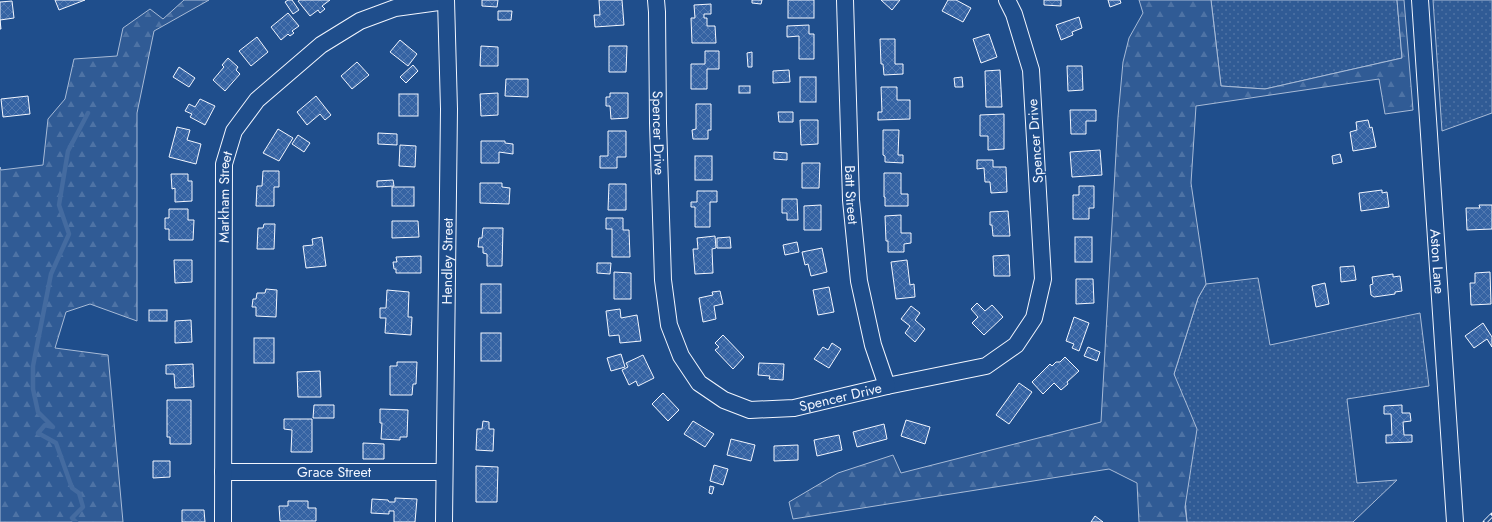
<svg xmlns="http://www.w3.org/2000/svg" width="1492" height="522" viewBox="0 0 1492 522" font-family="Jost,sans-serif">
	<style>
		.grass { fill: url(#grass-dots); stroke: #a8bbd7 }
		.forest { fill: url(#forest-firs); stroke: #a8bbd7 }
		.lines { fill: none; stroke-linecap: round; stroke-linejoin: round }
		.stream { stroke: #446ba0; stroke-width: 4.5 }
		.building { fill: url(#building-cross-hatch); stroke: #f2f6ff }
		.minor-casing { stroke: #f2f6ff; stroke-width: 18 }
		.minor { stroke: #1f4e8c; stroke-width: 16 }
		.rail-casing { stroke: #f2f6ff; stroke-width: 4.5 }
		.rail { stroke: #1f4e8c; stroke-width: 3; stroke-dasharray: 9; stroke-linecap: butt }
		.labels { text-anchor: middle; stroke-width: 3; stroke-linejoin: round; paint-order: stroke }
		.street-label { font-size: 14px; fill: #f2f6ff; stroke: #1f4e8c }
	</style>
	<defs>
		<pattern id="grass-dots" width="8" height="8" patternUnits="userSpaceOnUse"><rect width="8" height="8" fill="#305b95"/><path d="M2 2h.1M6 6h.1" fill="none" stroke="#4e73a5" stroke-width="1.8" stroke-linecap="round"/></pattern>
		<pattern id="forest-firs" width="22" height="20" patternUnits="userSpaceOnUse"><rect width="22" height="20" fill="#305b95"/><path d="M5 1l3.5 6h-7zM16 11l3.5 6h-7z" fill="#4e73a5"/></pattern>
		<pattern id="building-cross-hatch" width="8" height="8" patternUnits="userSpaceOnUse"><rect width="8" height="8" fill="#3563a3"/><path d="M0 0l8 8M0 8l8-8" fill="none" stroke="#537ab1"/></pattern>
	</defs>
	<rect width="100%" height="100%" fill="#1f4e8c"/>
	<g class="grass">
		<path d="M1211,0h186l5,58 -137,31 -44,-3z"/>
		<path d="M1433,0h59v113l-50,18z"/>
		<path d="M1258,278l12,67 150,-32 9,73 -82,13 10,84 40,-3 -44,42h-166l-13,-148 24,-76 8,-14z"/>
	</g>
	<g class="forest">
		<path d="M184,0h25l-55,31 -17,82v208l-47,-17 -24,8 -11,36 53,7 15,167h-123v-355l1,3 42,-5 5,-46 17,-20 9,-40 43,-3 6,-28 27,-19 13,10z"/>
		<path d="M1139,0h72l10,86 44,3 137,-31 -5,-58h7l9,110 -28,4 -6,-35 -183,27 -5,77 15,101 -8,14 -24,76 23,55 -12,78 2,15h-48l-2,-39 -28,-14 -316,50 -4,-17 49,-29 55,-18 8,18 200,-51 17,-305 5,-55 6,-24 14,-25z"/>
	</g>
	<g class="lines">
		<path class="stream" d="M76,522l-4,-4 11,-11 -4,-14 -7,-5 -16,-45 -18,-10 7,-8 8,2 -15,-15 -5,-23v-23l18,-92 18,-40 -10,-29 9,-54 20,-38"/>
	</g>
	<g class="building">
		<path d="M55,0h30l-26,10z"/>
		<path d="M288,0h4l7,10 -6,4 -8,-12z"/>
		<path d="M300,0h30l-8,6 3,3 -5,4 -2,-3 -8,6 -12,-15z"/>
		<path d="M482,0h16l-1,7 -15,-1z"/>
		<path d="M599,0h23l2,25 -29,2 -1,-12h6z"/>
		<path d="M752,0h10l-1,4 -9,-1z"/>
		<rect x="788" y="0" width="26" height="18"/>
		<path d="M881,0h19l-8,10z"/>
		<path d="M948,0h8l15,8 -8,14 -21,-11z"/>
		<path d="M1044,0h17v6l-17,-1z"/>
		<path d="M1108,0h12l1,3 -11,4z"/>
		<path d="M12,1l2,17 -14,2 1,9h-1v-27z"/>
		<path d="M711,4v10h-7v4h3v8h8l1,17h-24l-1,-25h4l-1,-13z"/>
		<path d="M498,11h14l-1,9h-13z"/>
		<path d="M288,13l11,13 -7,5 2,2 -4,3 -2,-2 -7,6 -10,-13z"/>
		<path d="M1079,17l3,11 -10,4 1,3 -12,5 -5,-15z"/>
		<path d="M809,25v9h5v25h-15v-23l-12,1v-11z"/>
		<path d="M989,34l8,23 -16,6 -8,-24z"/>
		<path d="M257,37l11,15 -17,14 -12,-15z"/>
		<path d="M880,39h15v25h8v10l-19,1 -1,-11h-2z"/>
		<path d="M400,40l17,14 -9,12 -18,-14z"/>
		<path d="M481,46l17,1v19h-18z"/>
		<path d="M609,46h18l-1,26h-17z"/>
		<path d="M705,51h14v18h-12v20h-16v-25h14z"/>
		<path d="M752,52v15h-4l-1,-14z"/>
		<path d="M228,58l10,9 -2,3 4,4 -15,17 -12,-11 11,-13 -2,-2z"/>
		<path d="M357,62l12,13 -17,14 -11,-13z"/>
		<path d="M413,65l5,6 -12,12 -6,-6z"/>
		<path d="M1067,66h15l1,24 -15,1z"/>
		<path d="M179,67l16,11 -6,9 -16,-10z"/>
		<path d="M789,70l1,12 -17,1v-12z"/>
		<path d="M1000,70l2,37h-16l-1,-36z"/>
		<rect x="800" y="77" width="16" height="25"/>
		<path d="M962,77l1,10h-8l-1,-9z"/>
		<path d="M506,79h22v18l-23,-1z"/>
		<rect x="739" y="86" width="11" height="7"/>
		<path d="M881,87h16v13h13v19l-32,1v-8h4z"/>
		<path d="M498,93v22l-17,1 -1,-22z"/>
		<path d="M610,93h18v25l-17,1 -1,-13h-4v-9h4z"/>
		<rect x="399" y="94" width="19" height="22"/>
		<path d="M28,96l2,18 -27,3 -2,-18z"/>
		<path d="M316,96l15,19 -6,5 -5,-6 -13,11 -10,-13z"/>
		<path d="M200,99l15,7 -10,19 -15,-8 2,-3 -7,-3 4,-7 6,3z"/>
		<path d="M696,104h15v26h-3v9h-15l-1,-9 4,-1z"/>
		<path d="M1070,110h26v11h-10v13h-15z"/>
		<path d="M778,112h15v10h-14z"/>
		<path d="M1004,114v35l-16,1v-14h-8v-21z"/>
		<path d="M800,120h18v24l-17,1z"/>
		<path d="M1368,120l2,8 2,-1 4,20 -23,4 -3,-19 7,-2 -1,-8z"/>
		<path d="M177,127l13,3 -3,10 14,4 -5,20 -27,-7z"/>
		<path d="M278,129l15,9 -14,23 -16,-8z"/>
		<path d="M883,130h16l-1,25h5v8l-18,-1v-6l-2,-1z"/>
		<path d="M608,131h18v26h-9v11h-17v-12h8z"/>
		<path d="M378,133l19,1v11l-19,-1z"/>
		<path d="M298,135l12,8 -6,9 -12,-8z"/>
		<path d="M481,141h24v2l8,1v10l-14,-2v11h-18z"/>
		<path d="M400,145l16,1 -1,21 -16,-1z"/>
		<path d="M1100,150l2,25 -30,2 -2,-25z"/>
		<path d="M774,152l13,1v7l-13,-1z"/>
		<path d="M1340,154l2,8 -9,2 -1,-8z"/>
		<rect x="695" y="156" width="17" height="24"/>
		<path d="M977,160h16v7h13l1,25 -16,1 -1,-11h-5l-1,-14 -7,1z"/>
		<path d="M802,163h18l-1,25h-17z"/>
		<path d="M263,171h16v16h-5v19h-18l1,-20h5z"/>
		<path d="M884,173h17v21h7v12h-23v-9h-1z"/>
		<path d="M171,174h17v7h4v20l-17,1v-14l-3,1z"/>
		<path d="M393,180l1,6 -17,1v-6z"/>
		<path d="M480,183h22v4l8,1 -1,16 -29,-1z"/>
		<path d="M609,184h17v26h-18z"/>
		<path d="M1079,186h15v22h-5v11h-16v-24h6z"/>
		<rect x="392" y="187" width="22" height="19"/>
		<path d="M1382,190v3l5,-1 2,15 -28,4 -2,-18z"/>
		<path d="M697,191h20v11h-7v25h-15v-20h-4v-5h6z"/>
		<path d="M782,199h15l1,21h-11v-7h-5z"/>
		<path d="M821,205v25h-17v-24z"/>
		<path d="M1479,205h13v24l-25,1 -1,-22h14z"/>
		<path d="M169,209h19v11h6l-1,20h-24v-11h-4v-11h4z"/>
		<path d="M1008,211l2,25h-17l-1,-11h-2v-13z"/>
		<path d="M901,215v18h10v10l-7,1v8h-16v-11h-2l-1,-25z"/>
		<path d="M606,218h17v12h6l1,27h-18v-28h-6z"/>
		<path d="M392,221h26l1,16 -27,1z"/>
		<path d="M264,224h11l-1,25h-17l1,-21h5z"/>
		<path d="M483,228h20l-1,38h-15v-12l-4,-1v-6h-5l1,-9h3z"/>
		<path d="M715,236l1,12 -4,1 1,24 -18,1 -2,-25h5l-1,-11z"/>
		<path d="M322,237l4,29 -20,2 -3,-22 10,-1 -1,-6z"/>
		<path d="M730,237l1,11h-14v-10z"/>
		<rect x="1075" y="237" width="17" height="25"/>
		<path d="M797,242l2,10 -14,3 -2,-10z"/>
		<path d="M822,248l5,24 -16,4 -3,-12 -3,1 -3,-13z"/>
		<path d="M1009,255l1,21h-16l-1,-20z"/>
		<path d="M421,256v17h-25v-4h-2l-1,-7h4l-1,-5z"/>
		<path d="M174,260h18v22l-17,1z"/>
		<path d="M907,260l3,25 4,-1 1,13 -19,2 -5,-37z"/>
		<path d="M597,263h14l-1,11 -13,-1z"/>
		<path d="M1354,266l2,14 -15,2 -1,-15z"/>
		<path d="M614,272l17,1v26h-17z"/>
		<path d="M1490,272l1,32 -20,1 -1,-22h5v-10z"/>
		<path d="M1393,274v3l7,-1 2,15 -7,1v2l-21,3 -3,-2 -1,-10 3,-1 -1,-7z"/>
		<path d="M1076,279h17l1,24 -18,1z"/>
		<path d="M1325,283l4,21 -13,3 -4,-21z"/>
		<rect x="481" y="284" width="20" height="29"/>
		<path d="M829,287l5,25 -16,3 -5,-25z"/>
		<path d="M266,289l11,1 -1,27 -20,-1v-9h-4l1,-8h3l1,-6h8z"/>
		<path d="M387,290l22,2 -1,25h4l-1,18 -26,-2 1,-15h-6v-10h6z"/>
		<path d="M720,291l3,13 -9,2 2,13 -13,3 -4,-24 14,-3 -1,-3z"/>
		<path d="M977,303l8,8 7,-6 11,12 -19,18 -12,-12 6,-6 -7,-8z"/>
		<path d="M911,306l9,7 -5,7 10,9 -10,13 -10,-9 5,-7 -9,-7z"/>
		<path d="M620,309l1,9 16,-3 4,26 -21,2 -1,-8 -10,1 -3,-25z"/>
		<rect x="149" y="310" width="18" height="11"/>
		<path d="M1074,317l15,6 -10,28 -7,-3 2,-4 -8,-3z"/>
		<path d="M191,320l1,22 -17,1v-22z"/>
		<path d="M1483,323l9,14v10l-5,-8 -13,9 -9,-12z"/>
		<rect x="481" y="333" width="20" height="28"/>
		<path d="M723,335l21,22 -11,12 -18,-19 4,-3 -4,-4z"/>
		<rect x="254" y="338" width="20" height="25"/>
		<path d="M832,343l9,6 -12,19 -15,-9 9,-12 5,3z"/>
		<path d="M1088,347l12,5 -3,9 -13,-5z"/>
		<path d="M621,354l4,13 -14,4 -4,-13z"/>
		<path d="M643,355l11,23 -16,8 -2,-5 -7,4 -7,-15 6,-3 -2,-4z"/>
		<path d="M1065,357l14,14 -12,11 1,2 -7,6 -7,-7 -11,11 -11,-12 18,-18 2,2 4,-4h4z"/>
		<path d="M397,362h20l-1,22h-3l-1,11h-22v-29h7z"/>
		<path d="M759,363l25,1 -1,16 -14,-1 1,-3 -12,-1z"/>
		<path d="M193,364l1,23 -19,1 -1,-14h-8v-9z"/>
		<path d="M320,371l1,26h-23l-1,-25z"/>
		<path d="M1019,383l13,9 -23,32 -13,-9z"/>
		<path d="M663,393l16,17 -11,11 -16,-17z"/>
		<path d="M167,400h24v44h-21v-7h-3z"/>
		<path d="M314,405h20v13h-21z"/>
		<path d="M1402,405v8h8l1,8 -8,1 1,13h8v7l-26,1v-8h6l-1,-21h-7v-8z"/>
		<path d="M380,409l28,1 -1,27h-7v3l-19,-1 1,-16h-2z"/>
		<path d="M284,419h28v33h-21l1,-22 -8,-1z"/>
		<path d="M906,420l24,7 -5,17 -24,-8z"/>
		<path d="M483,421l6,1v7h5l-1,22 -17,-1 1,-21h5z"/>
		<path d="M693,421l21,13 -9,13 -21,-13z"/>
		<path d="M884,424l3,15 -30,8 -4,-15z"/>
		<path d="M839,435l3,15 -25,6 -3,-16z"/>
		<path d="M731,439l24,6 -4,16 -24,-6z"/>
		<path d="M363,443l21,1v15h-21z"/>
		<path d="M798,445v15l-24,1v-15z"/>
		<path d="M153,461h17v16l-17,1z"/>
		<path d="M714,465l14,4 -5,16 -13,-4z"/>
		<path d="M476,466l22,1 -1,35h-21z"/>
		<path d="M710,486l4,1 -2,7 -3,-1z"/>
		<path d="M395,498l22,1 -2,23h-21v-11h-5v3l-18,-1 1,-14 16,1 1,2h6z"/>
		<path d="M288,501h20v7h8v13h-36l-1,-15h9z"/>
		<path d="M182,510h22l1,12h-23z"/>
		<path d="M1095,516l8,6h-12z"/>
	</g>
	<g class="lines">
		<g class="minor-casing">
			<g id="minor">
				<path id="s1" d="M656,0l1,12 1,111 5,157 6,45 12,31 18,27 25,17 26,10 44,-2 93,-22 99,-20 30,-21 18,-27 9,-39 -12,-209 -17,-56 -7,-14"/>
				<path id="s2" d="M845,0l6,200 8,81 14,64 14,41"/>
				<path id="s3" d="M1420,0l35,522"/>
				<path id="s4" d="M223,472h221"/>
				<path id="s5" d="M223,522l1,-358 10,-33 23,-31 64,-55 39,-24 35,-13 51,-7"/>
				<path id="s6" d="M444,522l5,-413 -3,-109"/>
			</g>
		</g>
		<use href="#minor" class="minor"/>
		<g class="rail-casing">
			<path id="rail" d="M1485,522l7,-7"/>
		</g>
		<use href="#rail" class="rail"/>
	</g>
	<g class="labels">
		<g class="street-label">
			<text dy="5" stroke="none"><textPath href="#s1" startOffset="133">Spencer Drive</textPath></text>
			<text transform="translate(1035 141) rotate(-94)" y="5">Spencer Drive</text>
			<text dy="5" stroke="none"><textPath href="#s2" startOffset="195">Batt Street</textPath></text>
			<text dy="5" stroke="none"><textPath href="#s5" startOffset="325">Markham Street</textPath></text>
			<text dy="5" stroke="none"><textPath href="#s6" startOffset="261">Hendley Street</textPath></text>
			<text dy="5" stroke="none"><textPath href="#s3" startOffset="262">Aston Lane</textPath></text>
			<text dy="5" stroke="none"><textPath href="#s1" startOffset="541">Spencer Drive</textPath></text>
			<text dy="5" stroke="none"><textPath href="#s4" startOffset="111">Grace Street</textPath></text>
		</g>
	</g>
</svg>
